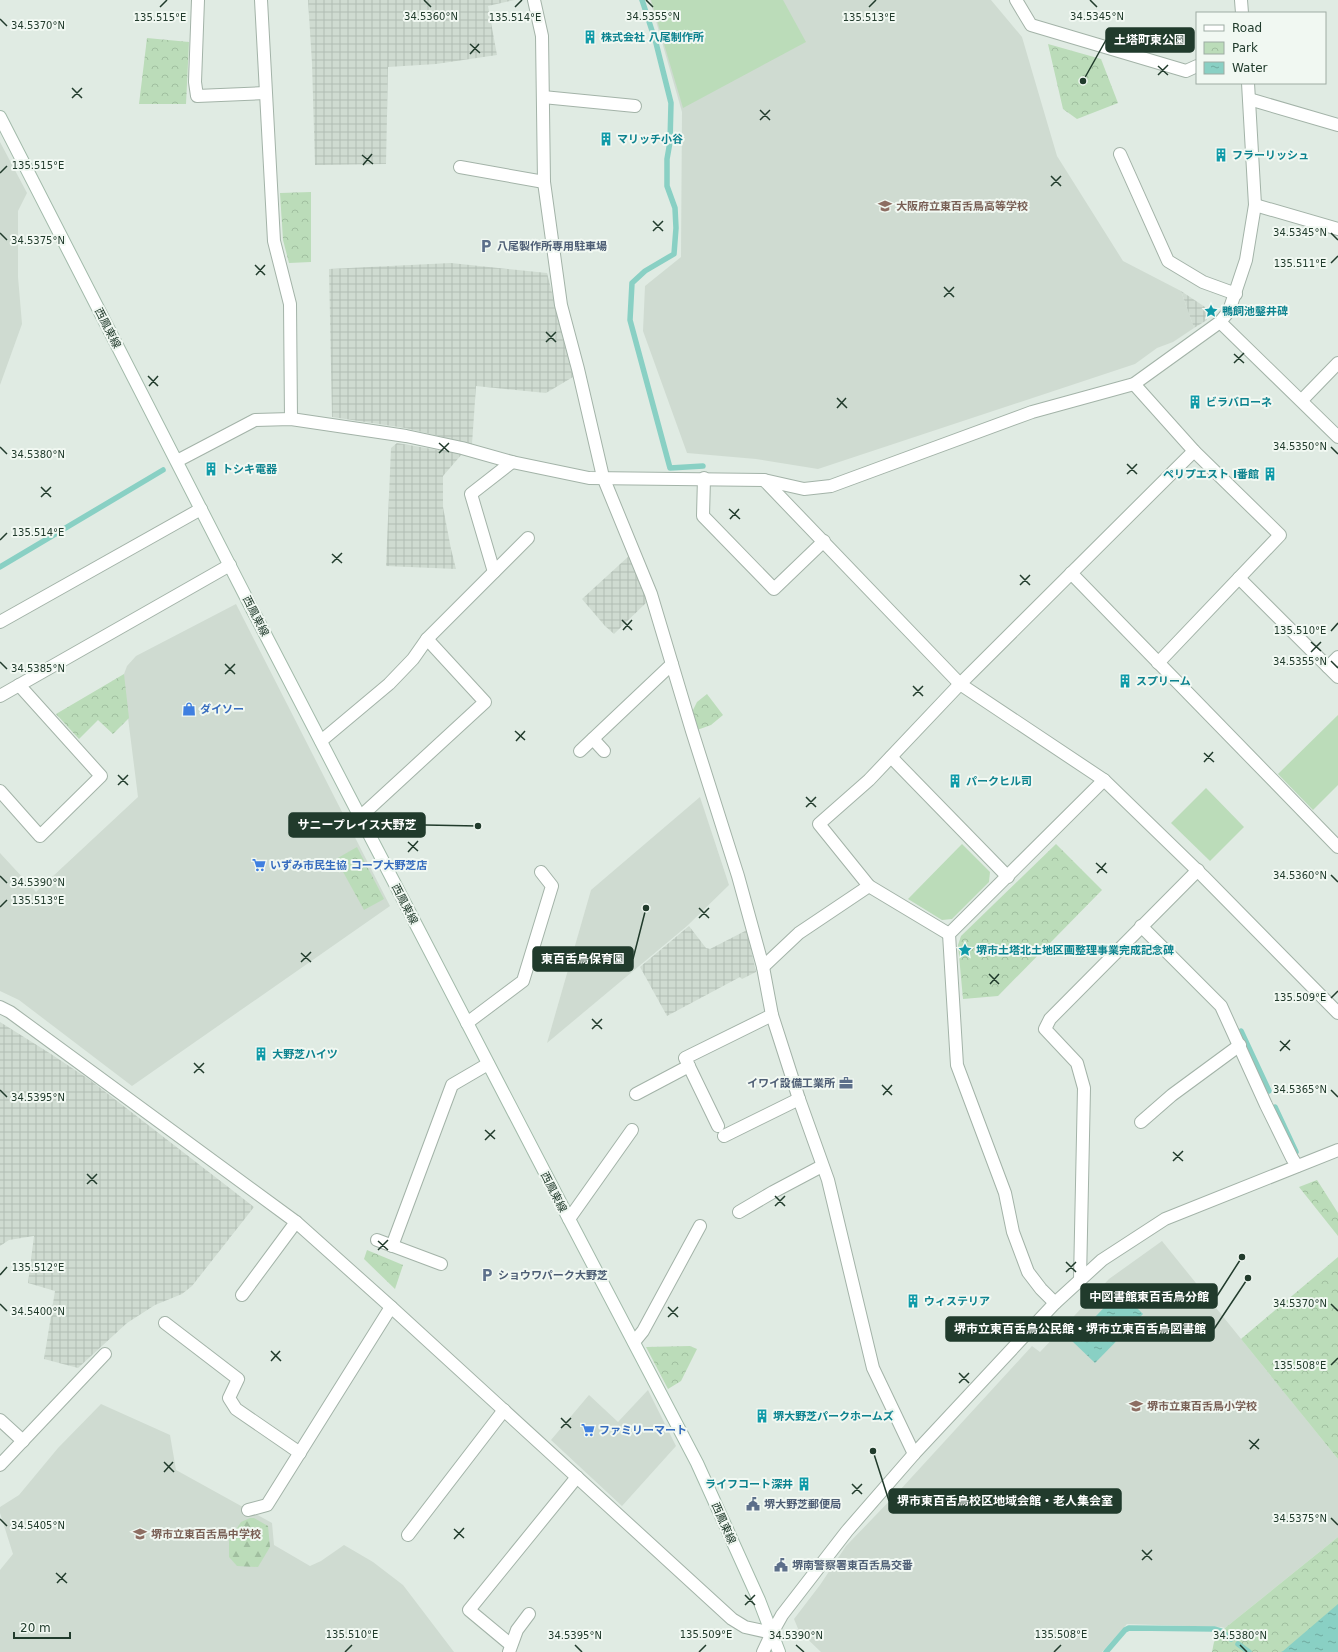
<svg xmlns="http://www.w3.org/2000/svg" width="1338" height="1652" viewBox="0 0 1338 1652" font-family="'DejaVu Sans','Noto Sans JP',sans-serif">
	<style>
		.built { fill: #cfdbd1 }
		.industrial { fill: url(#industrial-grid) }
		.green { fill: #bbdcb9 }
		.forest { fill: url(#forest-firs) }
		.park { fill: url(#park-crowns) }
		.water { fill: url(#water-ripples) }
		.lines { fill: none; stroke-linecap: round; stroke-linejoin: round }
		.stream { stroke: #89d0c4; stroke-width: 5.5 }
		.minor-casing { stroke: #a3b3a8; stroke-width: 14 }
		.tertiary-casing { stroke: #a3b3a8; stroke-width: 14 }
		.secondary-casing { stroke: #a2baaa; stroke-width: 14 }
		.minor { stroke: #fff; stroke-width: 12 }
		.tertiary { stroke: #fff; stroke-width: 12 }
		.secondary { stroke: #fff; stroke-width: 12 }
		.ticks { fill: none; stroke: #213b2c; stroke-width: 1.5 }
		.labels { text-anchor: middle; stroke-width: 4; stroke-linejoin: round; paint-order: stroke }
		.culture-label { font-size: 11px; font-weight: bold; fill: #0d838f; stroke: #f1f8f2; text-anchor: start }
		.education-label { font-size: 11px; font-weight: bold; fill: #785e54; stroke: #f1f8f2; text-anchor: start }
		.service-label { font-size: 11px; font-weight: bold; fill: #4e5e75; stroke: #f1f8f2; text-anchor: start }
		.street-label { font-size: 11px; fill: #213b2c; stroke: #f1f8f2 }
		.shop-label { font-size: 11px; font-weight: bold; fill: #366cbe; stroke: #f1f8f2; text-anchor: start }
		.ticks-label { font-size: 10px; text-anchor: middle; fill: #213b2c; stroke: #f1f8f2; stroke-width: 4; stroke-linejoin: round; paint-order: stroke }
		.leader { fill: none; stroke: #213b2c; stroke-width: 1.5 }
		.callout-dot { fill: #213b2c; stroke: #f1f8f2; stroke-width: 1.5 }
		.callout { fill: #213b2c; stroke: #213b2c; stroke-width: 1.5 }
		.callout-label { font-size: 12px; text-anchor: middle; font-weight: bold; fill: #fff }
	</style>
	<defs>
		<pattern id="industrial-grid" width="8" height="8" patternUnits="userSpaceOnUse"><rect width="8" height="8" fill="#cfdbd1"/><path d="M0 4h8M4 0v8" fill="none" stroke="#b1bdb4"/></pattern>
		<pattern id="forest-firs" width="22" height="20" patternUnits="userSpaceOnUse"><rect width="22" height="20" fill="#bbdcb9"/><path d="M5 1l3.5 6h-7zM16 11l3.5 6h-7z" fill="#a0be9f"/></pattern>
		<pattern id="park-crowns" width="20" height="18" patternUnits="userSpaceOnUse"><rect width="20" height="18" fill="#bbdcb9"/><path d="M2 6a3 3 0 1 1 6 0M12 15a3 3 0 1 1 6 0" fill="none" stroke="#a0be9f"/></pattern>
		<pattern id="water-ripples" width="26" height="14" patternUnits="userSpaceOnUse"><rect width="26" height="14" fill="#89d0c4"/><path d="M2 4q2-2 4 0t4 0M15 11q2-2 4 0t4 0" fill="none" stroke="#70aa9f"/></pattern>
	</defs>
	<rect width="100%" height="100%" fill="#e0ebe3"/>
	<g class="built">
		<path d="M650,0h341l31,37 35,119 66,105 58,30 13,37 -21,14 -16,6 -22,16 -317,105 -62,-10 -69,-6 -44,-122 2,-45 36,-29 1,-145z"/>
		<path d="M0,142l27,51 -9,18v66l4,47 -22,61z"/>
		<path d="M236,604l154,302 -258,180 -113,-86 -19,-9v-138l36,39 102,-95 -14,-111v-12l3,-8 9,-10z"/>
		<path d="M700,797l29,88 -42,41 -140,117 44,-153z"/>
		<path d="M1162,1241l176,218v78l-113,91 -4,-1 -94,-3 -25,28h-281l-22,-21 -5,-12 26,-34 26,-39 54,-56 132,-144 8,6 69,-73z"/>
		<path d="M648,1390l28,56 -54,60 -71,-66 38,-45 29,27z"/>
		<path d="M101,1404l69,31 6,35 96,53 2,22 36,21 11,-5 23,-16 29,17 30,23 51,67h-454v-82l13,-16 -13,-41v-6l19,-12 39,-47z"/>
	</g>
	<g class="industrial">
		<path d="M308,0h207l-27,6 9,49 -61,9 -48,3 -2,97 -71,1 -3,-102z"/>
		<path d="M451,263l96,10 26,104 -27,16 -70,-7 -4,58 -67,-16 -73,-11 -3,-148z"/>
		<path d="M1181,291l24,16 2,13 -13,8z"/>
		<path d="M397,443l65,11 -19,22v31l8,42 5,20 -70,-3 5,-118z"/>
		<path d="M630,555l20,44 -36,35 -9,-8 -23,-27z"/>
		<path d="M689,926l17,22 4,1 37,-19 9,42 -14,7 -2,-2 -73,39 -27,-49z"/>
		<path d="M0,1022l51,32 39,26 164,127 -62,79 -10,8 -27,11 -28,18 -49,45 -34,-9 11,-68 -27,-8 6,-47 -25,4 -9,6z"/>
	</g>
	<g class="green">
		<path d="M651,0h132l23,42 -123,66z"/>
		<path d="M1338,715v70l-25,25 -35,-36z"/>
		<path d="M1206,788l38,39 -34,34 -39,-38z"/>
		<path d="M962,844l28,28 -1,10 -37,37 -10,1 -34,-21z"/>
	</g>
	<path class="forest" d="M250,1518h4l14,8 2,21 -12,20 -21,-1 -8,-9v-17l12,-18z"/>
	<g class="park">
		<path d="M147,38l42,4 -3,62h-47z"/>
		<path d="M1048,44l53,15 17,44 -41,16 -14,-10z"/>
		<path d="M311,192v70l-22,1 -6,-23 -3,-47z"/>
		<path d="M124,674l5,44 -16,16 -15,-14 -19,19 -23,-25z"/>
		<path d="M707,694l16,21 -12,10 -14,5 -5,-18 5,-10z"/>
		<path d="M1056,844l46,46 -104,106 -35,3 -5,-54 3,-9z"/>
		<path d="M357,847l27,52 -20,11 -28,-51z"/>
		<path d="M1317,1180l21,33v23l-39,-49z"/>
		<path d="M367,1250l36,15 -8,24 -31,-30z"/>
		<path d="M1338,1257v202l-97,-120z"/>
		<path d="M690,1346l7,3 -16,32 -13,8 -22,-42z"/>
		<path d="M1338,1537v115h-126l2,-10 11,-14z"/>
	</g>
	<g class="water">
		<path d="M1120,1291l23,23 -48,49 -23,-22z"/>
		<path d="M1338,1604v48h-57l2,-1z"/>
	</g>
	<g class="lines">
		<g class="stream">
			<path d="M642,0l14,43 15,60 -1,39 -3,17v27l8,22 1,20 -2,26 -29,17 -13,12 -2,37 40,148 33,-2"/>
			<path d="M0,567l163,-97"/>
			<path d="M1241,1031l28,60"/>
			<path d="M1275,1107l21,45"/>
			<path d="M1238,1644l11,8"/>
			<path d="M1106,1652l19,-22 4,-2 85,1 7,2 10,8"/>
		</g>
		<g class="minor-casing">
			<g id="minor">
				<path d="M198,0l-3,82 2,14 68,-3"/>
				<path d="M261,0l13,241 16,63 1,115"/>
				<path d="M534,0l8,36 2,146 17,123 17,64 25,108 48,117 41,137 46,145 25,91 9,48 27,84 29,81 45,188 41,86"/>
				<path d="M1016,0l15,25 155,46 11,-5"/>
				<path d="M1241,0l1,13"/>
				<path d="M543,97l92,9"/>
				<path d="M1249,99l89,26"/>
				<path d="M1120,154l48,107 35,21 33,12"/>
				<path d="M460,167l84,15"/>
				<path d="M1255,205l83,24"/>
				<path d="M1220,322l118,115"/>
				<path d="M1134,384l60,67 86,84 -122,128"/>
				<path d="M1302,400l36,-37"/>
				<path d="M177,461l78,-41 36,-1 115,17 56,12 50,14 77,16 175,2 40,9 27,-3 201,-74 102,-28 86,-62 9,-11 17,-51 9,-55 -7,-122"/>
				<path d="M704,478l-1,38 71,73 50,-48"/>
				<path d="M494,572l-23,-78 41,-32"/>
				<path d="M1071,573l267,274"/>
				<path d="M1239,578l99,99"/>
				<path d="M0,622l201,-113"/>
				<path d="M1328,667l10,-10"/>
				<path d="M0,696l230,-131"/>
				<path d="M593,739l11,12"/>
				<path d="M321,741l68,-57 24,-25 14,-20 101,-101"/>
				<path d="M580,751l92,-87"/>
				<path d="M891,757l117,120"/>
				<path d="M0,791l40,45 61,-60 -82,-91"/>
				<path d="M360,817l125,-115 -58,-63"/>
				<path d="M869,886l-50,-62 50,-44 91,-96 234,-233"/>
				<path d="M1141,926l80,80 45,99 26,53 5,8"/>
				<path d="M763,967l36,-34 70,-47 80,48"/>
				<path d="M467,1023l56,-42 29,-95 -11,-14"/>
				<path d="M636,1094l53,-28"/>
				<path d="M1141,1122l31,-27 68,-50"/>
				<path d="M718,1126l-33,-68 87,-43"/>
				<path d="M724,1136l75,-37"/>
				<path d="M739,1212l34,-20 49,-26"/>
				<path d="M569,1219l63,-89"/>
				<path d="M377,1240l64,24"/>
				<path d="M392,1246l60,-161 36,-21"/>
				<path d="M1080,1280l4,-192 -7,-25 -32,-34 5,-10 148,-149"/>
				<path d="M242,1295l54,-73"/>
				<path d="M1055,1303l-14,-14 -13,-17 -15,-40 -8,-39 -48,-128 -8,-131 155,-154"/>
				<path d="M165,1323l73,56 -9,19 7,11 64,44"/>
				<path d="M634,1342l9,-11 57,-105"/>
				<path d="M0,1420l23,21"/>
				<path d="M0,1465l105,-111"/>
				<path d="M248,1510l19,-5 124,-198"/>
				<path d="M408,1535l96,-125"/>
				<path d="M511,1645l-42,-35 108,-133"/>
				<path d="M509,1652l8,-22 12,-16"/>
				<path d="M763,1652l9,-19"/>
			</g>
		</g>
		<g class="tertiary-casing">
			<g id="tertiary">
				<path d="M764,480l196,204 144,96 99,96 135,137"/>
				<path d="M0,1007l10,5 286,210 95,85 341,312 13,8 27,6 10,-18 65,-84 67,-77 141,-151 47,-43 63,-41 173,-69"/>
			</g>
		</g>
		<g class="secondary-casing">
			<path id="secondary" d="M0,117l251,490 318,612 128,244 62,137 20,52"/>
		</g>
		<use href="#minor" class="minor"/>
		<use href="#tertiary" class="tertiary"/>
		<use href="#secondary" class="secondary"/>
	</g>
	<path class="ticks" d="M424,0l7,7M646,0l7,7M1090,0l7,7M160,7l7,-7M515,7l7,-7M869,7l7,-7M0,19l7,7M470,44l10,9M470,54l9,-10M1158,66l10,9M1158,75l10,-10M72,88l10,10M72,98l10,-10M760,110l10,10M760,120l10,-10M362,155l11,9M363,165l9,-11M0,173l7,-7M1051,176l10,10M1051,186l10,-10M653,221l10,10M653,231l10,-10M0,233l7,7M1331,233l7,7M1331,263l7,-7M255,265l10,10M256,275l9,-10M944,287l10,10M944,297l10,-10M546,332l10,10M546,342l10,-10M1234,354l10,9M1234,363l10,-10M148,376l10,10M149,386l9,-10M837,398l10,10M837,408l9,-10M439,443l10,9M0,447l7,7M1331,447l7,7M439,453l10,-10M1127,464l10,10M1127,474l10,-10M41,487l10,10M41,497l10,-10M729,509l11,10M730,519l9,-10M0,540l7,-7M332,554l10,9M332,563l10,-10M1020,575l10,10M1020,585l10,-10M622,620l10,10M623,630l9,-10M1331,631l7,-8M1311,642l10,9M1311,652l10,-10M1331,661l7,7M0,662l7,7M225,664l10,10M225,674l10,-10M913,686l10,10M913,696l10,-10M515,731l10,9M516,741l9,-10M1204,753l10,9M1204,762l9,-10M118,775l10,10M118,785l10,-10M806,797l10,10M806,807l10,-10M408,842l10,9M408,852l10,-11M1096,863l11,10M1097,873l9,-10M1331,875l7,7M0,876l7,7M0,907l7,-7M699,908l10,10M699,918l10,-10M301,953l10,9M301,962l10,-10M989,974l10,10M990,984l9,-10M1331,998l7,-7M592,1019l10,10M592,1029l10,-10M1280,1041l10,9M1280,1051l10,-11M194,1063l10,10M194,1073l10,-10M882,1085l10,10M0,1090l7,7M1331,1090l7,7M883,1095l9,-10M485,1130l10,9M485,1140l10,-10M1173,1152l10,9M1173,1161l10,-10M87,1174l10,10M87,1184l10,-10M775,1196l10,10M775,1206l10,-10M378,1241l10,9M378,1250l10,-10M1066,1262l10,10M1066,1272l10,-10M0,1275l7,-8M0,1304l7,7M1331,1304l7,7M668,1307l10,10M668,1317l10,-10M271,1351l10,10M271,1361l9,-10M1331,1365l7,-7M959,1373l10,10M959,1383l10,-10M561,1418l10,10M561,1428l10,-10M1249,1440l10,9M1250,1449l9,-10M164,1462l10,10M164,1472l9,-10M852,1484l10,10M852,1494l10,-10M1331,1518l7,7M0,1519l7,7M454,1529l10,9M454,1539l10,-11M1142,1550l10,10M1142,1560l10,-10M56,1573l11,10M57,1583l9,-10M745,1595l10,10M745,1605l10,-10M575,1645l7,7M796,1645l8,7M1240,1645l7,7M345,1652l7,-7M699,1652l7,-7M1054,1652l7,-7"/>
	<defs>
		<g id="building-bare" transform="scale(1.08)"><path d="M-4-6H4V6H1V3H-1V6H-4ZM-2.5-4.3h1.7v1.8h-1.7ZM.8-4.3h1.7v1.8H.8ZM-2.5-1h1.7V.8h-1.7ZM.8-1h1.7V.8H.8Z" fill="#0f9aa8" stroke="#f1f8f2" stroke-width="2.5" paint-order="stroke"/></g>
		<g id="school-bare" transform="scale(1.08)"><path d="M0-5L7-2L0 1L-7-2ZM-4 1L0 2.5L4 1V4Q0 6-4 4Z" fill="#8d6e63" stroke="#f1f8f2" stroke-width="2.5" paint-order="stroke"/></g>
		<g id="parking-bare" transform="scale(1.08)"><path d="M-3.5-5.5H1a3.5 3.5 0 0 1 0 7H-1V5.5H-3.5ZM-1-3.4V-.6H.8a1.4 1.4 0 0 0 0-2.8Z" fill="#5c6f8a" stroke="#f1f8f2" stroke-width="2.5" paint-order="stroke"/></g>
		<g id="sight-bare" transform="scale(1.08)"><path d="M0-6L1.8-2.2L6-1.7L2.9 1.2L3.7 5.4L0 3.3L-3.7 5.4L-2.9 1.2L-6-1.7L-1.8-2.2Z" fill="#0f9aa8" stroke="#f1f8f2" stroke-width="2.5" paint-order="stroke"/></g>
		<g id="shop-bare" transform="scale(1.08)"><path d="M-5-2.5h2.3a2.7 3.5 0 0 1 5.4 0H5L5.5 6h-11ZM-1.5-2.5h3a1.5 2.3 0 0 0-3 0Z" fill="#3f7fe0" stroke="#f1f8f2" stroke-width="2.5" paint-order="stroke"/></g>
		<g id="supermarket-bare" transform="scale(1.08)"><path d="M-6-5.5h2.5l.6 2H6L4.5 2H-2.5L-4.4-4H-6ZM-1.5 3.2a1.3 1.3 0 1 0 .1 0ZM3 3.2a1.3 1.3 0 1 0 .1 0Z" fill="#3f7fe0" stroke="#f1f8f2" stroke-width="2.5" paint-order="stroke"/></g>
		<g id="office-bare" transform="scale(1.08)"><path d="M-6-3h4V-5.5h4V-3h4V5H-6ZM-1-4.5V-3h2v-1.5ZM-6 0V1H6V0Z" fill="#5c6f8a" stroke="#f1f8f2" stroke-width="2.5" paint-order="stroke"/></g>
		<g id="civic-bare" transform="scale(1.08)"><path d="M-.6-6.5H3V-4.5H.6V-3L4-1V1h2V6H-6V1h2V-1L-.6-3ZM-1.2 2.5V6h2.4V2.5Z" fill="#5c6f8a" stroke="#f1f8f2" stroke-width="2.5" paint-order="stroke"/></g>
	</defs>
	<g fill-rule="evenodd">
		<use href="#building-bare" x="590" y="37"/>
		<use href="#building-bare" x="606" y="139"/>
		<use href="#building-bare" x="1221" y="155"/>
		<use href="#school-bare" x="885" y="206"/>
		<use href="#parking-bare" x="486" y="246"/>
		<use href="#sight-bare" x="1211" y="311"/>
		<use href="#building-bare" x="1195" y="402"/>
		<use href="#building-bare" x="211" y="469"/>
		<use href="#building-bare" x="1270" y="474"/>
		<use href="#building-bare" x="1125" y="681"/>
		<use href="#shop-bare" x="189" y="709"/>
		<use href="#building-bare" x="955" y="781"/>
		<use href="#supermarket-bare" x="259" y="865"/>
		<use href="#sight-bare" x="965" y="950"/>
		<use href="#building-bare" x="261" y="1054"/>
		<use href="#office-bare" x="846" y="1083"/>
		<use href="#parking-bare" x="487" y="1275"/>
		<use href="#building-bare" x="913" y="1301"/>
		<use href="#school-bare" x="1136" y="1406"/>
		<use href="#building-bare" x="762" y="1416"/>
		<use href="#supermarket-bare" x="588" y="1430"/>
		<use href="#building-bare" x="804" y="1484"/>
		<use href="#civic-bare" x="753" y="1504"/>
		<use href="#school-bare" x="140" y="1534"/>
		<use href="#civic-bare" x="781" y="1565"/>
	</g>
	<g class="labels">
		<g class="culture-label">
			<text x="601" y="41">株式会社 八尾制作所</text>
			<text x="617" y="143">マリッチ小谷</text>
			<text x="1232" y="159">フラーリッシュ</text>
			<text x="1222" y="315">鴨飼池鑿井碑</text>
			<text x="1206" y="406">ビラバローネ</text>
			<text x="222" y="473">トシキ電器</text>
			<text x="1259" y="478" text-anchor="end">ペリプエスト Ⅰ番館</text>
			<text x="1136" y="685">スプリーム</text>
			<text x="966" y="785">パークヒル司</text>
			<text x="976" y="954">堺市土塔北土地区画整理事業完成記念碑</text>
			<text x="272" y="1058">大野芝ハイツ</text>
			<text x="924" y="1305">ウィステリア</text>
			<text x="773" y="1420">堺大野芝パークホームズ</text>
			<text x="793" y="1488" text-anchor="end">ライフコート深井</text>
		</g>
		<g class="education-label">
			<text x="896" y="210">大阪府立東百舌鳥高等学校</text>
			<text x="1147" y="1410">堺市立東百舌鳥小学校</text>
			<text x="151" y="1538">堺市立東百舌鳥中学校</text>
		</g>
		<g class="service-label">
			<text x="497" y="250">八尾製作所専用駐車場</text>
			<text x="835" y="1087" text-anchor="end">イワイ設備工業所</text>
			<text x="498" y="1279">ショウワパーク大野芝</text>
			<text x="764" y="1508">堺大野芝郵便局</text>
			<text x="792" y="1569">堺南警察署東百舌鳥交番</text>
		</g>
		<g class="street-label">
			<text transform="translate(108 328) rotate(63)" y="4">西鳳東線</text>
			<text transform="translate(256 616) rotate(63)" y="4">西鳳東線</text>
			<text transform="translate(405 904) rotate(63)" y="4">西鳳東線</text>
			<text transform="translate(554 1192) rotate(63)" y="4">西鳳東線</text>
			<text transform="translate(724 1523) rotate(66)" y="4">西鳳東線</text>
		</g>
		<g class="shop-label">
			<text x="200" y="713">ダイソー</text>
			<text x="270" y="869">いずみ市民生協 コープ大野芝店</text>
			<text x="599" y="1434">ファミリーマート</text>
		</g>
	</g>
	<g class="ticks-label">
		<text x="431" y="20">34.5360°N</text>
		<text x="653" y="20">34.5355°N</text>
		<text x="1097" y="20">34.5345°N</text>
		<text x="160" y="21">135.515°E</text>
		<text x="515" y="21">135.514°E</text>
		<text x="869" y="21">135.513°E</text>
		<text x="38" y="29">34.5370°N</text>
		<text x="38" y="169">135.515°E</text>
		<text x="1300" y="236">34.5345°N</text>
		<text x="38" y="244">34.5375°N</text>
		<text x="1300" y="267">135.511°E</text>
		<text x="1300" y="450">34.5350°N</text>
		<text x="38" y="458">34.5380°N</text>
		<text x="38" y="536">135.514°E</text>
		<text x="1300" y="634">135.510°E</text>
		<text x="1300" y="665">34.5355°N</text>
		<text x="38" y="672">34.5385°N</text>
		<text x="1300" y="879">34.5360°N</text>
		<text x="38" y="886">34.5390°N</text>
		<text x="38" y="904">135.513°E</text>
		<text x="1300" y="1001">135.509°E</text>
		<text x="1300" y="1093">34.5365°N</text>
		<text x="38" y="1101">34.5395°N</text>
		<text x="38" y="1271">135.512°E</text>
		<text x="1300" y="1307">34.5370°N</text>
		<text x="38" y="1315">34.5400°N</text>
		<text x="1300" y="1369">135.508°E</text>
		<text x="1300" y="1522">34.5375°N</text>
		<text x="38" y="1529">34.5405°N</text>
		<text x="352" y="1638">135.510°E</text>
		<text x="706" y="1638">135.509°E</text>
		<text x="1061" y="1638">135.508°E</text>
		<text x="575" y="1639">34.5395°N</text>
		<text x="796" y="1639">34.5390°N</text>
		<text x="1240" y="1639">34.5380°N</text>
	</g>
	<path class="leader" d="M1083 81L1106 40M478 826L425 825M646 908L633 959M1242 1257L1217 1296M1248 1278L1214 1329M873 1451L889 1501"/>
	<g class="callout-dot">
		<circle cx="1083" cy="81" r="4"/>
		<circle cx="478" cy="826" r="4"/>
		<circle cx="646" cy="908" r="4"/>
		<circle cx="1242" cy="1257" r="4"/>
		<circle cx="1248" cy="1278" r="4"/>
		<circle cx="873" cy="1451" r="4"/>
	</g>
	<g class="callout">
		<rect x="1106" y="28" width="88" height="24" rx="4"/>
		<rect x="289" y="813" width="136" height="24" rx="4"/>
		<rect x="533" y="947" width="100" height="24" rx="4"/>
		<rect x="1081" y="1284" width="136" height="24" rx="4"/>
		<rect x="946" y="1317" width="268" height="24" rx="4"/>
		<rect x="889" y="1489" width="232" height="24" rx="4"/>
	</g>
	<g class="callout-label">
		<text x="1150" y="44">土塔町東公園</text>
		<text x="357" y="829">サニープレイス大野芝</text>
		<text x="583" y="963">東百舌鳥保育園</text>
		<text x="1149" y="1301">中図書館東百舌鳥分館</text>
		<text x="1080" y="1333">堺市立東百舌鳥公民館・堺市立東百舌鳥図書館</text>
		<text x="1005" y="1505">堺市東百舌鳥校区地域会館・老人集会室</text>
	</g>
	<rect x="1196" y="12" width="130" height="72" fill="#f1f8f2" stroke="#9eaca3"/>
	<rect x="1204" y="25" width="20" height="6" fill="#ffffff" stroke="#9eaca3"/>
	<text x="1232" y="32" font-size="12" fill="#213b2c">Road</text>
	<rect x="1204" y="42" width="20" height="12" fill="url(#park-crowns)" stroke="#9eaca3"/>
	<text x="1232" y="52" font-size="12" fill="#213b2c">Park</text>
	<rect x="1204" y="62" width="20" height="12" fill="url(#water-ripples)" stroke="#9eaca3"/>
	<text x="1232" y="72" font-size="12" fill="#213b2c">Water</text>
	<path d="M14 1632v6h56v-6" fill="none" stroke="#213b2c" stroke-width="2"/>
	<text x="20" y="1632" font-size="12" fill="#213b2c" stroke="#f1f8f2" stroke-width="3" paint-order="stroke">20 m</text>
</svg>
